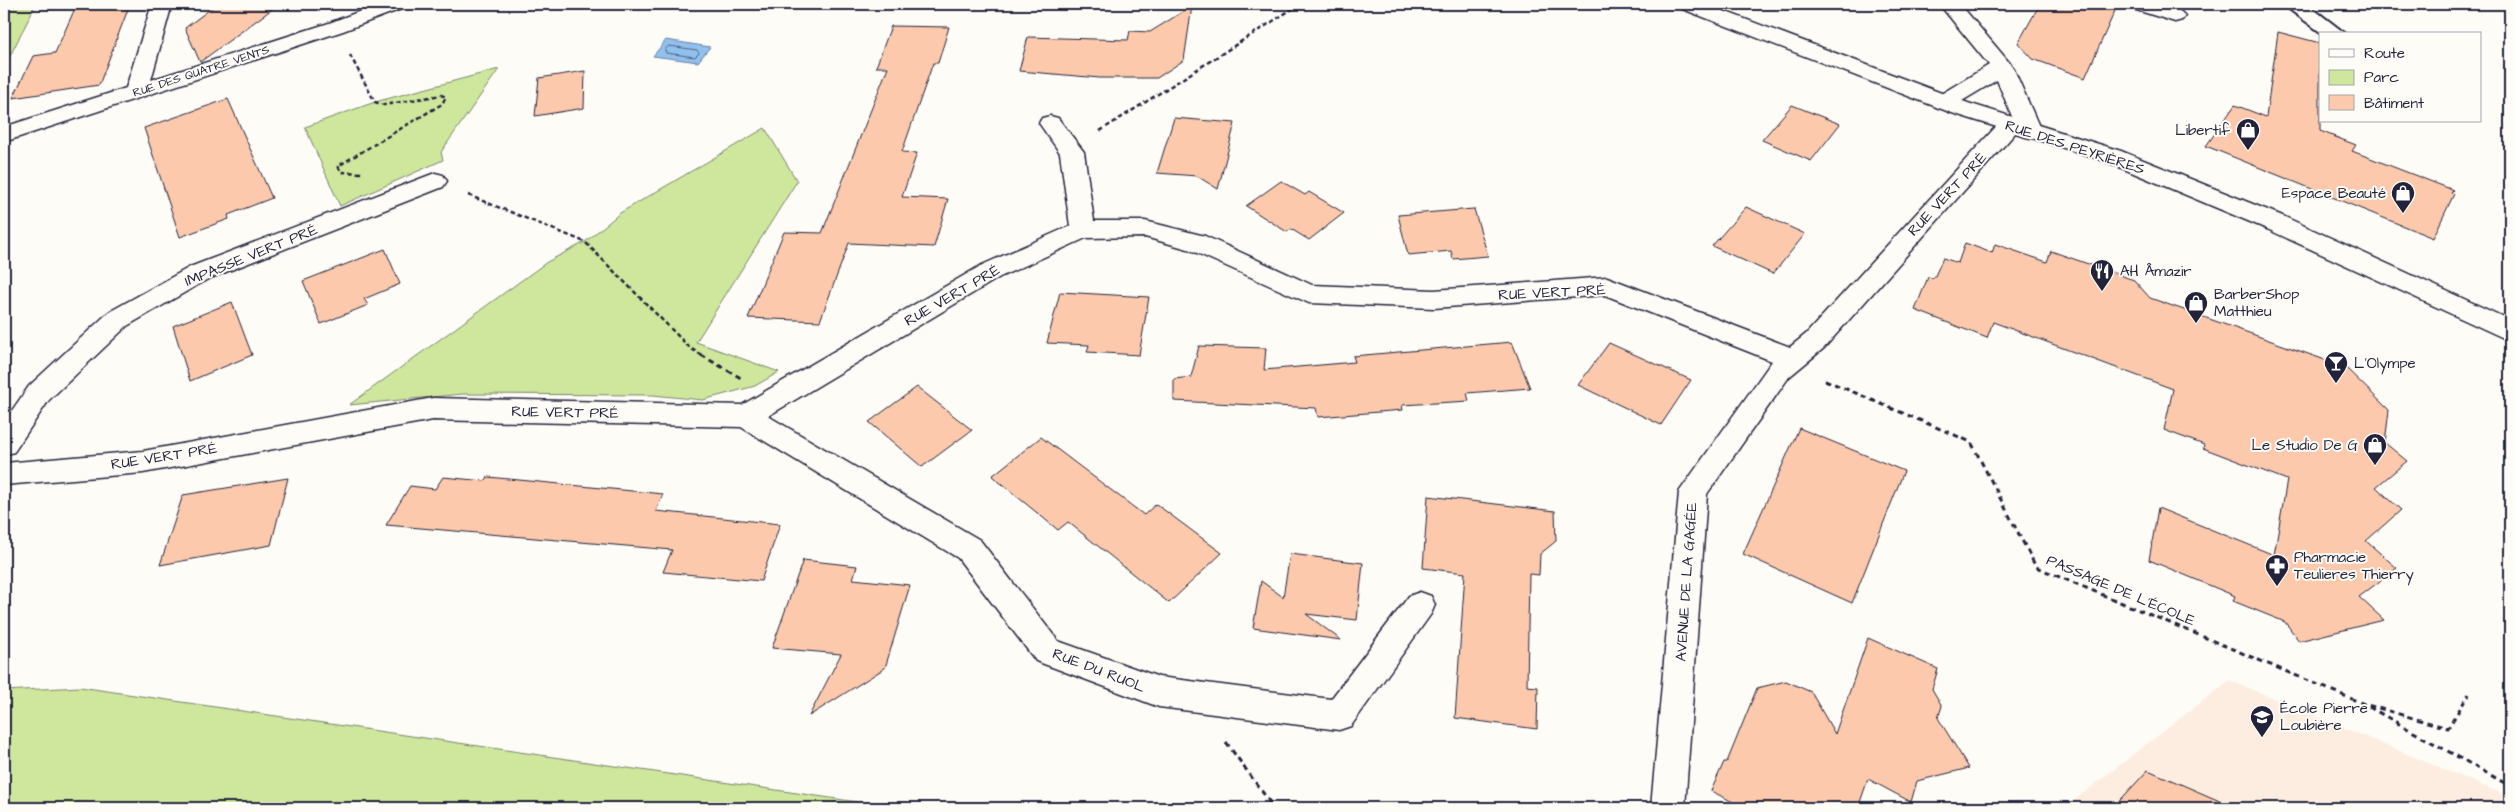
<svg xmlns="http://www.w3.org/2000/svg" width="2514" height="812" viewBox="0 0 2514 812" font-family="'Architects Daughter',sans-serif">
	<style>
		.built { fill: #fdede0 }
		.green { fill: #cee79d; stroke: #78846c }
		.water { fill: #91c0ec; stroke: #6581a5 }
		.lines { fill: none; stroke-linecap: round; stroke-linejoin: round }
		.shore { stroke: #4e6182; stroke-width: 1 }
		.building { fill: #fcc9ac; stroke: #22223b }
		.lane-casing { stroke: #22223b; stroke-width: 4 }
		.street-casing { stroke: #22223b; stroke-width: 3 }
		.secondary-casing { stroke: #22223b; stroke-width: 3 }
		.path-far1 { stroke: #22223b; stroke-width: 2.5; stroke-dasharray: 4.5 3; stroke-linecap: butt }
		.path { stroke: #22223b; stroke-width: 3; stroke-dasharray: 5.5 4.5; stroke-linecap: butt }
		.lane { fill: #fdfcf7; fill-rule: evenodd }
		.street { fill: #fdfcf7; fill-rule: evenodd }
		.secondary { fill: #fdfcf7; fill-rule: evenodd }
		.labels { text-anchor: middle; stroke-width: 4; stroke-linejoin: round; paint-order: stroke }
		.far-street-label { font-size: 12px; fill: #22223b; stroke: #fdfcf7 }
		.poi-label { font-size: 15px; fill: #22223b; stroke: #fdfcf7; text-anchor: start }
		.street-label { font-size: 15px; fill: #22223b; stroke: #fdfcf7 }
	</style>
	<rect width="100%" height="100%" fill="#fdfcf7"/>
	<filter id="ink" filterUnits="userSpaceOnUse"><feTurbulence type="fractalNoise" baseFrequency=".02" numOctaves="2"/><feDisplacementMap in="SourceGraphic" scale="10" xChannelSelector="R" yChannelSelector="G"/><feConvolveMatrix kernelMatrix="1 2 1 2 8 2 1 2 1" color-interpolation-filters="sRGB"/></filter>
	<g filter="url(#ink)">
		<path class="built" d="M2230,680l280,117v11h-446z"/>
		<g class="green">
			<path d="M4,4h32l-32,64z"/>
			<path d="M499,69l-58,83 2,8 -103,46 -35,-79 70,-25z"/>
			<path d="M765,128l32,53 -101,161 83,30 -24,14 -52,14 -50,-5 -190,-1 -114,11 198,-143 38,-20 35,-29z"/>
			<path d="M80,687l818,121h-894v-117z"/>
		</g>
		<path class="water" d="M666,40l44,7 -12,15 -45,-6z"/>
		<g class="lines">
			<path class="shore" d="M669,46l28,4 2,3 -4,4 -29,-4 -1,-3z"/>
		</g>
		<g class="building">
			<path d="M77,4h53l-31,81 -86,13 20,-42 22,-3z"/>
			<path d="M217,4h62l-79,58 -15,-34z"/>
			<path d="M2040,4h78l-33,74 -52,-19 -15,-16z"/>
			<path d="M1192,6l-8,54 -27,18h-57l-81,-7 9,-34 100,3 2,-9 20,1z"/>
			<path d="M891,26l58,1 -11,36h-5l-31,89 15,1 -15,44 46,2 -14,48 -85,-4 -29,78 -72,-3 36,-86 38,1 66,-166h-12z"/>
			<path d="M2278,32l42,11v88l36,14 -4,6 101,39 -2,3 3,1 -21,44 -227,-92 29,-41 31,12z"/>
			<path d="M585,71l-1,37 -49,8 4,-38z"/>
			<path d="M228,99l44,99 -44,17 1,4 -49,18 -36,-109z"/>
			<path d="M1792,105l48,19 -29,37 -49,-21z"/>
			<path d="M1174,118l61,5 -17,66 -21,-13 -40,-3z"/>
			<path d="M1281,181l24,14 4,-3 35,21 -35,27 -18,-11 -4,3 -41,-26z"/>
			<path d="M1746,207l59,27 -32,40 -61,-28z"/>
			<path d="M1474,209l14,47 -35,3 -2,-8 -43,4 -10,-40z"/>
			<path d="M1965,243l27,10 3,-9 52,18 4,-11 83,29 16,18 195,69 44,43 -4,33 22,18 -31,26 25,23 -35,31 31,27 -38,29 25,23 -85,21 -14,-19 -52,-21 2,-5 -86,-36 9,-52 116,47 13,-75 -84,-32 1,-3 -40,-15 9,-41 -180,-67 -6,16 -72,-28 13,-33 6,1 9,-20 15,5z"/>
			<path d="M385,249l15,35 -36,15 4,6 -47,19 -18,-43z"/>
			<path d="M1060,292l89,5 -10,58 -52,-3 2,-7 -42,-2z"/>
			<path d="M232,302l20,53 -62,26 -17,-55z"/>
			<path d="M1512,342l18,46 -63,5 2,8 -67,4 1,5 -85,7 -2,-9 -142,-7v-22l17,-2 8,-31 67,2 -2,22 91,-8 -2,-6z"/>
			<path d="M1609,343l82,37 -30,45 -83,-40z"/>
			<path d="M917,387l55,43 -50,37 -53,-45z"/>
			<path d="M1799,428l105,43 -52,132 -109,-49z"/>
			<path d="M1041,437l103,78 12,-11 66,49 -53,50 -101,-81 -10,8 -66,-54z"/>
			<path d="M443,477l42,4 3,-4 175,17 -7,17 124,13 -19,57 -98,-9 9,-22 -286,-25 24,-39 25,3z"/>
			<path d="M288,478l-17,67 -111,20 23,-70z"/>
			<path d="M1428,496l127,15 1,30 -16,13 -1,21 -10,-1 -2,112 11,1 -1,42 -82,-11 10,-145 -42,-5z"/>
			<path d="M1290,554l73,9 -6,57 -51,-6 35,26 -88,-12 8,-47 22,16z"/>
			<path d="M803,560l54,6 -4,13 57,6 -25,83 -76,48 32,-62 -69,-6z"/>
			<path d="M1868,638l70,31 -6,20 10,17 -4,12 31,50 -52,13 -6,21 -43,-23 -10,29h-113l-34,-17 13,-29h3l30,-74 29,-7 25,11 24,42z"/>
			<path d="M2148,770l88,38h-123z"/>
		</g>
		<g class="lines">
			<g class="lane-casing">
				<path id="lane" d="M2287,4h20l39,30h-23l-34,-25z"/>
			</g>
			<g class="street-casing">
				<g id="street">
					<path d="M152,4h20l-21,76 178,-57 50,-19h28l-3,4 -61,23 -339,111v-15l122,-39z"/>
					<path d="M1939,4h21l53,63 28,64 -3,5 -8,2 -8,-2 -4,-6 -194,218 -35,29 -82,117 -22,314h-34l28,-316 93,-131 -167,-66 -171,13 -125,-5 -121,-54 -43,-12 -59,1 -86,39 -232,139 212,124 78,101 101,36 172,22 78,-103 11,-4 11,4 4,9 -4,9 -80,112 -12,4 -180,-23 -123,-46 -78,-103 -217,-131 -308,-7 -290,53 -139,12v-22l139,-12 290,-53 309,7 240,-140 88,-39 -10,-73 -21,-30 3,-5 8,-2 8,2 26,34 10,69h51l60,15 107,49 122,5 173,-13 183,70 16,-13 196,-214 11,-1 -16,-39 -45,27 -8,2 -8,-2 -3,-5 3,-5 53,-32z"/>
					<path d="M2127,4c16,0 49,-2 58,12l-3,4 -7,2 -45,-14z"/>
					<path d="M435,173l8,2 4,6 -4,6 -235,92 -81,47 -78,74 -35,52 -10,3v-33l25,-36 80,-74 81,-45z"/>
				</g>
			</g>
			<g class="secondary-casing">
				<path id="secondary" d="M1677,4h28l263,99 153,48 164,66 225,103v21l-243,-112 -162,-68 -153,-48 -272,-105z"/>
			</g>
			<g class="path-far1">
				<path d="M350,55l25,47 9,3 57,-10 5,2 -4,7 -104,62 3,6 22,1"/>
				<path d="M1100,131l200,-127"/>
				<path d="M468,195l117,47 105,106 13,8"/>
			</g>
			<g class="path">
				<path d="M701,355l40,23"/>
				<path d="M1825,380l146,62 65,125 328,137 84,24 21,-34"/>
				<path d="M2369,707l141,79"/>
				<path d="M1226,742l48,66"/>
			</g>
			<use href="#lane" class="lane"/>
			<use href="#street" class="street"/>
			<use href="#secondary" class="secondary"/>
		</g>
	</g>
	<defs>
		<g id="shop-pin" transform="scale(1.25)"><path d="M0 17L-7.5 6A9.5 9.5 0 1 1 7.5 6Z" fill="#22223b" stroke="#fdfcf7"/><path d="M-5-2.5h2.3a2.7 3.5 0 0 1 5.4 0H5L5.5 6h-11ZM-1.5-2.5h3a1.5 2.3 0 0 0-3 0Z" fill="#fff"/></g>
		<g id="restaurant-pin" transform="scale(1.25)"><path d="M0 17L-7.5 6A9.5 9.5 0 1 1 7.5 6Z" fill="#22223b" stroke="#fdfcf7"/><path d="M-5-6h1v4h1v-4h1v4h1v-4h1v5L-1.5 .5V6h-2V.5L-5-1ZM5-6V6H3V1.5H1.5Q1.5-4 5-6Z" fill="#fff"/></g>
		<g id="bar-pin" transform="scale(1.25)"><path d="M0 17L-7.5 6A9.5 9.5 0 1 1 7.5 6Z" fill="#22223b" stroke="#fdfcf7"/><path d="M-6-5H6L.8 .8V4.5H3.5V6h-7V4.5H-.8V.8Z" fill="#fff"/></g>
		<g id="pharmacy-pin" transform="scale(1.25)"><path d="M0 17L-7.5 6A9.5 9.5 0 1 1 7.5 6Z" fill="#22223b" stroke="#fdfcf7"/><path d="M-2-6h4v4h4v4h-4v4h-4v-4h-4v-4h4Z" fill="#fff"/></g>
		<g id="school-pin" transform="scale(1.25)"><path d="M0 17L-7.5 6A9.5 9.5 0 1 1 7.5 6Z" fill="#22223b" stroke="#fdfcf7"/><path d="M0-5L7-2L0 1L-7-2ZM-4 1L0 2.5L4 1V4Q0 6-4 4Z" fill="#fff"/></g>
	</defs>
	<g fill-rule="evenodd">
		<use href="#shop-pin" x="2248" y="130"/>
		<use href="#shop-pin" x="2403" y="193"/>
		<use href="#restaurant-pin" x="2102" y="271"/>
		<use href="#shop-pin" x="2196" y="303"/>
		<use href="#bar-pin" x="2336" y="363"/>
		<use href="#shop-pin" x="2375" y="445"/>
		<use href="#pharmacy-pin" x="2277" y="566"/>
		<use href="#school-pin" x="2262" y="717"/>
	</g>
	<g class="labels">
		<g class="far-street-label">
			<text transform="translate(201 71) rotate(-18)" y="4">RUE DES QUATRE VENTS</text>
		</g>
		<g class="poi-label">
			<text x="2230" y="135" text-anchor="end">Libertif</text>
			<text x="2386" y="198" text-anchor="end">Espace Beauté</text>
			<text x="2120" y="276">AH Âmazir</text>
			<text x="2214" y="299">BarberShop<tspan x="2214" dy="17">Matthieu</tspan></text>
			<text x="2354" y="368">L'Olympe</text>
			<text x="2358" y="450" text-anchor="end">Le Studio De G</text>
			<text x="2294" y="562">Pharmacie<tspan x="2294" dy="17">Teulieres Thierry</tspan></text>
			<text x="2280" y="713">École Pierre<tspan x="2280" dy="17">Loubière</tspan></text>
		</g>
		<g class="street-label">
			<text transform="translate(2075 147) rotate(18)" y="5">RUE DES PEYRIÈRES</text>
			<text transform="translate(1947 194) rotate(-47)" y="5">RUE VERT PRÉ</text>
			<text transform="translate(251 255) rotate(-22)" y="5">IMPASSE VERT PRÉ</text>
			<text transform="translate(1552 292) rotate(-3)" y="5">RUE VERT PRÉ</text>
			<text transform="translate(952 295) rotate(-30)" y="5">RUE VERT PRÉ</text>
			<text transform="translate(565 412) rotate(1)" y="5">RUE VERT PRÉ</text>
			<text transform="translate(164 456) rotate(-9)" y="5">RUE VERT PRÉ</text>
			<text transform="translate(1686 582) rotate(-86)" y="5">AVENUE DE LA GAGÉE</text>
			<text transform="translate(2121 590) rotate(23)" y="5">PASSAGE DE L'ÉCOLE</text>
			<text transform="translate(1099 670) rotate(21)" y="5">RUE DU RUOL</text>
		</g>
	</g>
	<rect width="2514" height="812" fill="none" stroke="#fdfcf7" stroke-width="20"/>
	<rect x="10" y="10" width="2494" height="792" fill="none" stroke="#22223b" stroke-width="2" filter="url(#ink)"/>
	<rect x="2319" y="32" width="162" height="90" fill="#fdfcf7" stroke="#a5a5ac"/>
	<rect x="2329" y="49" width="25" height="8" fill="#fdfcf7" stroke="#a5a5ac"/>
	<text x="2364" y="58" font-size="15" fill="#22223b">Route</text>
	<rect x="2329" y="70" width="25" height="15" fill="#cee79d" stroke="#a5a5ac"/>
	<text x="2364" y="82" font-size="15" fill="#22223b">Parc</text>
	<rect x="2329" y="95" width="25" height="15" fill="#fcc9ac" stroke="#a5a5ac"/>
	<text x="2364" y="108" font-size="15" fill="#22223b">Bâtiment</text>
</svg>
